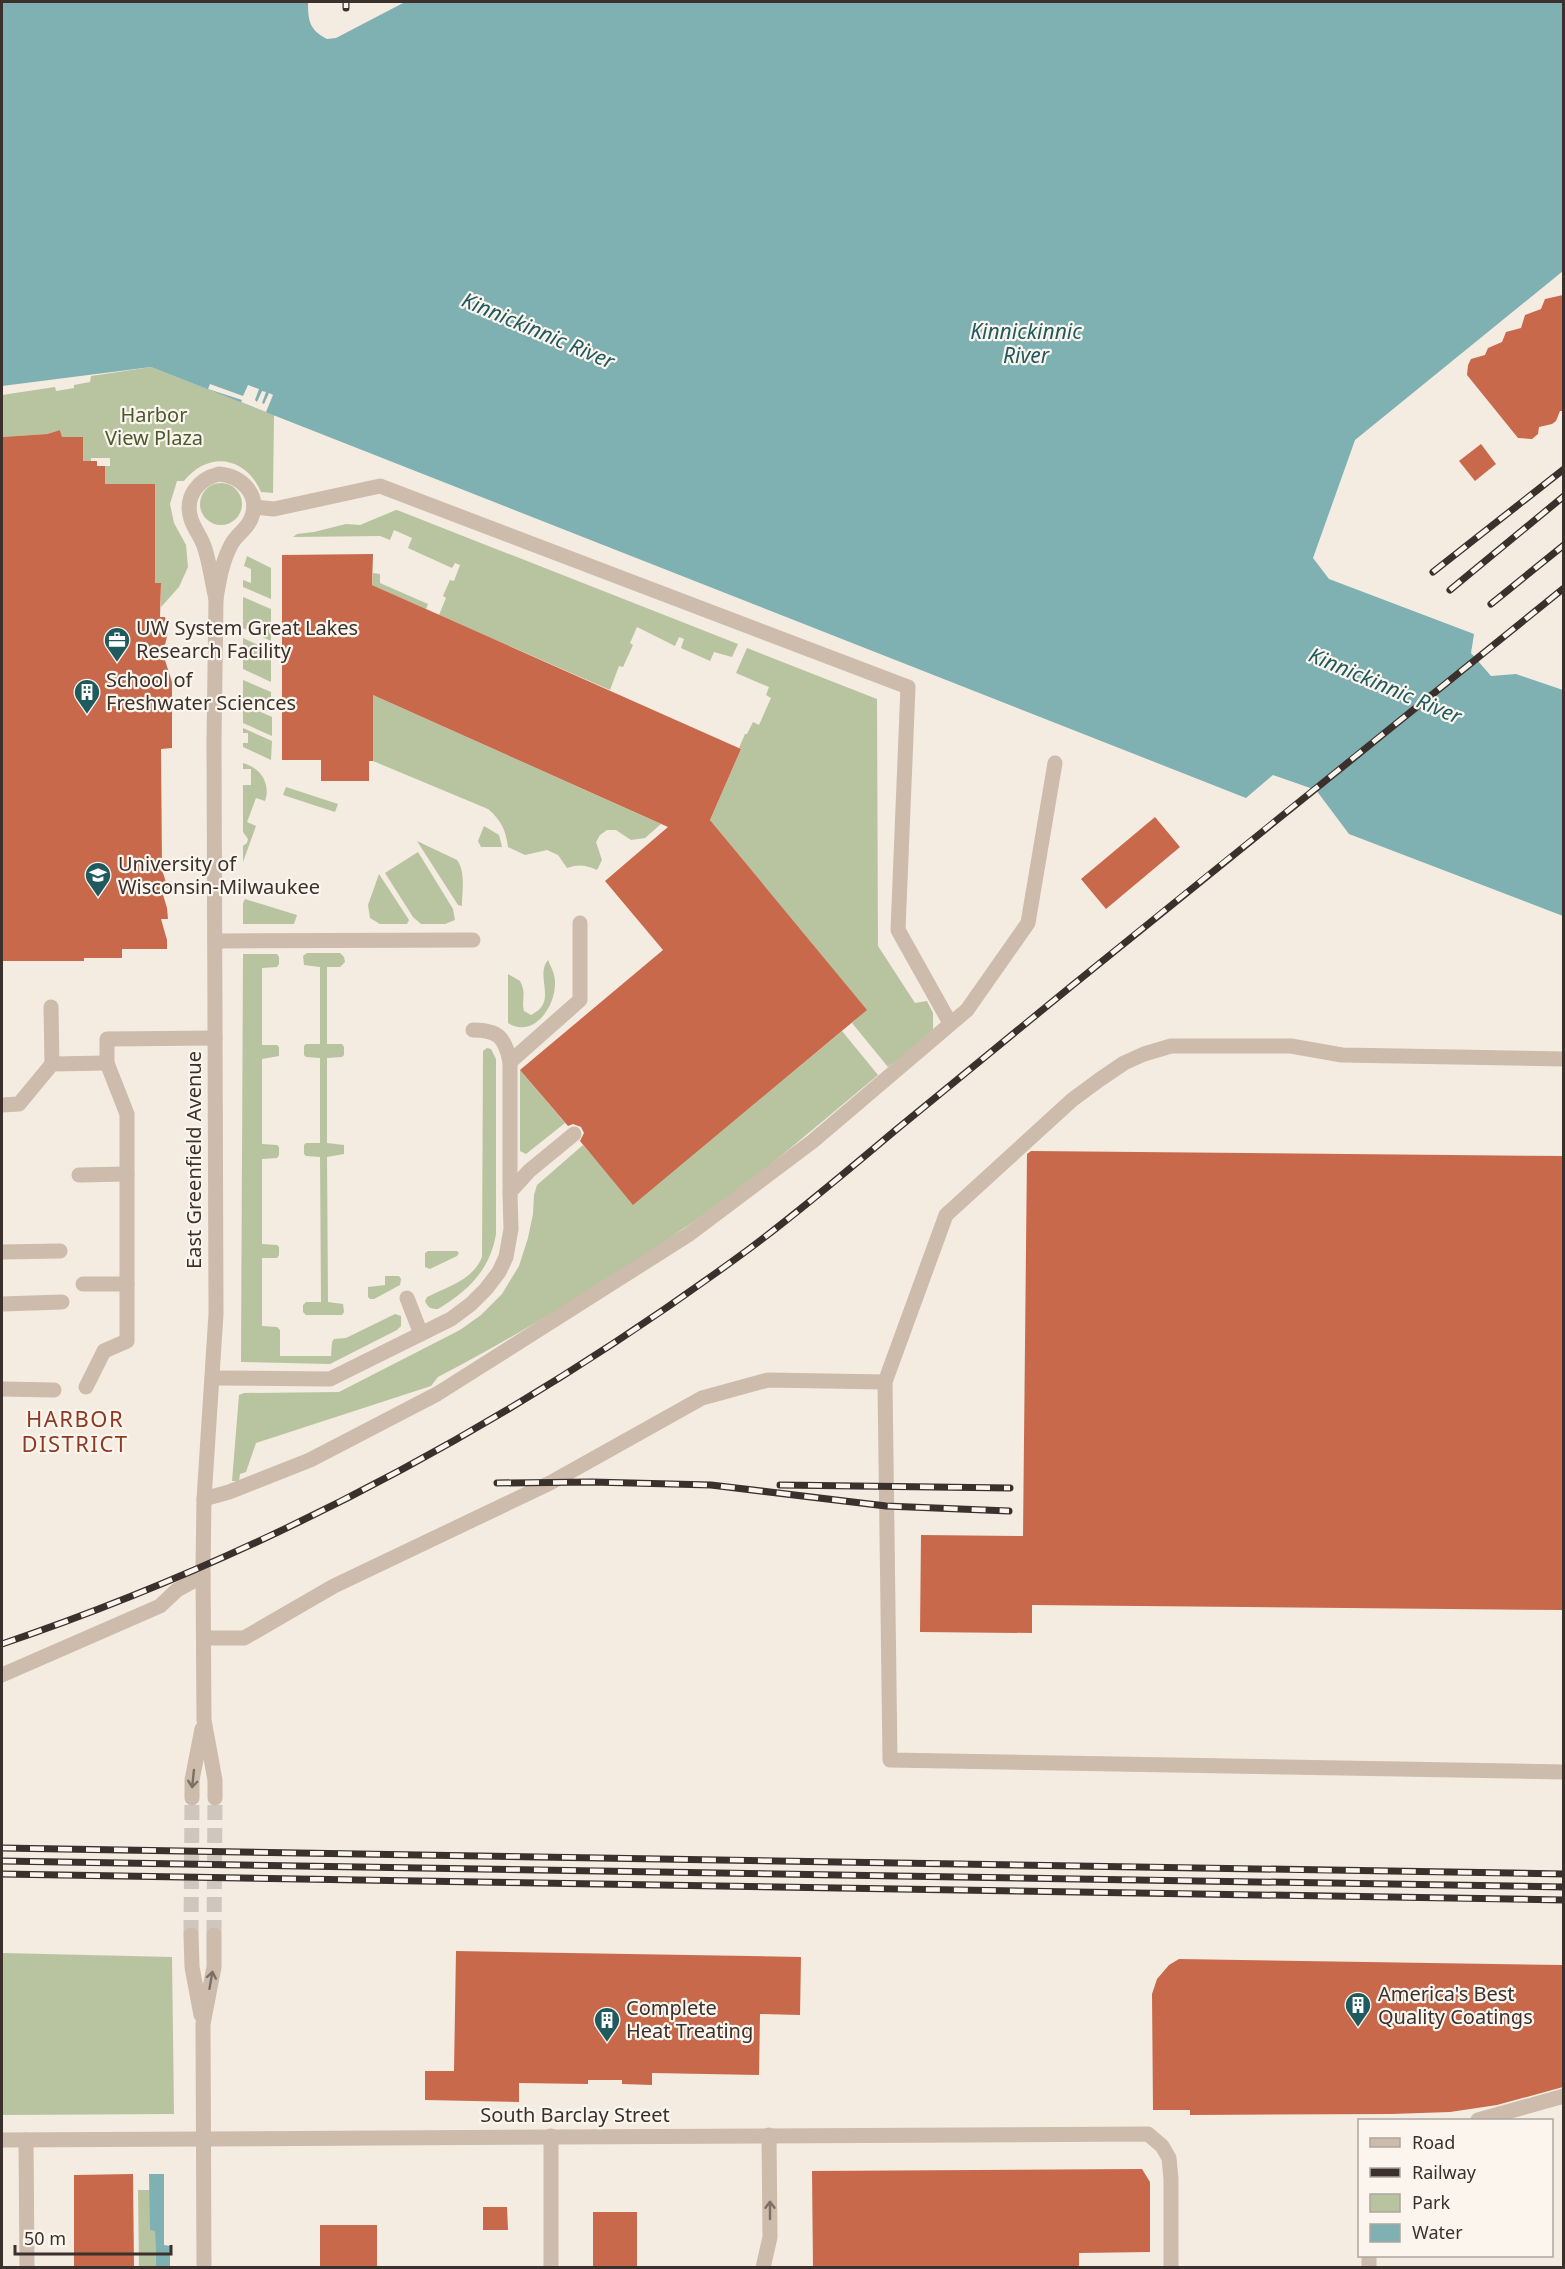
<svg xmlns="http://www.w3.org/2000/svg" width="1565" height="2269" viewBox="0 0 1565 2269" font-family="'Noto Sans',sans-serif">
	<style>
		.green { fill: #b8c4a0 }
		.water { fill: #7fb0b2 }
		.pier { fill: #f4ebe1 }
		.building { fill: #c8694b }
		.lines { fill: none; stroke-linecap: round; stroke-linejoin: round }
		.minor-tunnel { stroke: #cfc6bd; stroke-width: 15; stroke-dasharray: 15 8; stroke-linecap: butt }
		.minor { stroke: #cdbbac; stroke-width: 15 }
		.rail-casing { stroke: #3b302b; stroke-width: 7 }
		.rail { stroke: #fbf5ee; stroke-width: 4.5; stroke-dasharray: 14; stroke-linecap: butt }
		.oneway { stroke: #7d6f65 }
		.labels { text-anchor: middle; stroke-width: 4.5; stroke-linejoin: round; paint-order: stroke }
		.park-label { font-size: 20px; fill: #4a5a2e; stroke: #fbf5ee }
		.poi-label { font-size: 20px; fill: #3b302b; stroke: #fbf5ee; text-anchor: start }
		.street-label { font-size: 20px; fill: #3b302b; stroke: #fbf5ee }
		.water-label { font-size: 21px; font-style: italic; fill: #1f5a5e; stroke: #fbf5ee }
		.quarter-label { font-size: 22px; letter-spacing: 1.5px; fill: #8c3b22; stroke: #fbf5ee }
	</style>
	<rect width="100%" height="100%" fill="#f4ebe1"/>
	<g class="green">
		<path d="M151,367l123,48 -1,78 -12,-1c-15,-35 -52,-42 -77,-11h-7l-7,23 4,19 12,22 2,22 -9,20 -18,20v-24h-6v-99h-50v-18h5v-8h-19v3l-8,5v-29h-21l-2,-7 -13,4 -45,3v-42l53,-8 1,4 18,-3v-3l16,-3 1,-6z"/>
		<circle cx="221" cy="504" r="21"/>
		<path d="M396,510h1l341,134 -6,13 -18,-5 -4,9 -29,-13 3,-9 -5,-2 -4,9 -38,-19 -7,16 3,2 -10,22 -4,-1 -9,24 -171,-75 7,-17 -3,-2 7,-16 4,1 6,-16 -5,-2 -3,5 -44,-20 4,-10 -18,-8 -4,10 -10,-4 -87,1 4,-3 17,-2 32,-8 14,1z"/>
		<path d="M247,556l24,12v31l-28,-12v-7l8,3v-14l-7,-3z"/>
		<path d="M373,573l7,1v9l48,21 -2,5 -54,-24z"/>
		<path d="M243,597l28,12v32l-28,-13z"/>
		<path d="M243,638l28,13v31l-28,-13z"/>
		<path d="M747,648l130,51 1,247 37,57 12,-2 6,12v17l-12,12 -33,25 -36,-44 14,-13 -156,-190 31,-71 -2,-1 6,-14h2l6,-12 6,3 12,-27 -5,-3 3,-8 -33,-14z"/>
		<path d="M243,680l28,12v19l-28,-13z"/>
		<path d="M373,695l288,129 -16,14 -14,2 -15,-10h-9l-7,5 -4,7 6,18 -5,10c-11,-5 -18,-6 -30,-2l-9,-13 -11,-5 -22,5 -17,-8c-2,-17 -7,-27 -20,-38l-115,-48z"/>
		<path d="M243,704l29,13v19l-29,-13z"/>
		<path d="M243,728l29,13 -1,19 -28,-13v-4h5v-10h-5z"/>
		<path d="M243,763c18,5 28,21 22,38l-9,-3 -9,24 9,4 -13,36v-16l4,-3 1,-4 -5,-7v-47h8v-16h-8z"/>
		<path d="M286,787l52,17 -3,8 -52,-17z"/>
		<path d="M484,826l15,9 3,12h-21l-3,-6z"/>
		<path d="M417,841l40,19c9,12 5,32 5,46l-4,-1z"/>
		<path d="M418,852l35,57 2,11 -10,4h-24l-8,-7 -28,-44z"/>
		<path d="M379,874l30,46 -2,4h-27l-10,-6 -2,-13z"/>
		<path d="M245,899l52,16 -3,9h-51v-21z"/>
		<path d="M307,953h33l4,4 1,5 -5,5h-13v77h15l2,3v8l-2,2 -15,1v85l17,2v9l-17,3 1,145 15,2 1,8 -2,3h-36l-3,-3v-7l3,-3h15l-1,-145 -14,-1 -2,-2v-9l2,-2h14v-85l-14,-1 -2,-2v-9l2,-2h14v-77l-16,-2 -1,-9z"/>
		<path d="M243,954h34l2,3v7l-2,3 -15,1v77h15l2,2v9l-17,3v85l15,1 2,2v8l-2,3 -15,1v85l15,1 2,2v8l-2,3h-15v68l15,1 3,3v26h51l1,-14 2,-3 12,-1 49,-24 6,2v10l-4,4 -67,34 -89,-2z"/>
		<path d="M548,960c3,7 7,14 7,22 1,25 -22,57 -47,41v-49l12,7c7,13 1,18 4,30l7,4c28,-13 3,-39 17,-55z"/>
		<path d="M842,1031l36,44c-39,32 -77,65 -116,96 -99,77 -214,148 -324,206l-7,9 -175,57 -10,29 -6,2 -1,7h-7l7,-86 5,-2 95,-1 121,-62 21,-15 21,-21 17,-28 9,-28 5,-24 1,-19 3,-10 46,-40 50,59z"/>
		<path d="M487,1048l4,1 5,10v175c-6,36 -28,57 -58,75 -7,0 -10,-1 -13,-8l2,-4c20,-10 46,-17 55,-40l1,-206z"/>
		<path d="M520,1070l45,53 -39,31 -6,-3z"/>
		<path d="M428,1251h29l2,2 -2,3 -27,13 -5,-2v-14z"/>
		<path d="M385,1276h14l2,3 -1,6 -26,14h-4l-2,-2v-10l17,-2z"/>
		<path d="M2,1953l170,4 2,157 -172,1z"/>
		<path d="M138,2190h12v40h5l1,37h-17z"/>
	</g>
	<g class="water">
		<path d="M2,2h306c0,18 1,28 19,37l9,-1 69,-36h1158v269l-208,169 -42,118 16,21 145,55 -3,19 20,23 25,-2 47,16v226l-214,-82 -33,-44 -43,-15 -27,23 -1095,-431 -149,19z"/>
		<path d="M149,2174h15v71l6,1v21h-14l-1,-36 -5,-1z"/>
	</g>
	<path class="pier" d="M210,384l33,12 5,-11 11,4 -4,11 2,2 5,-11 4,1 -4,11 2,1 5,-11 4,2 -7,17 -25,-10 1,-2 -34,-11z"/>
	<g class="building">
		<path d="M1563,295v116h-3l-4,10 -4,3 -13,3 -1,7 -6,5 -14,-1 -51,-63 1,-10 3,-6 14,-4 3,-7 14,-6 4,-10 15,-4 4,-13 16,-6 4,-10z"/>
		<path d="M60,430l2,7h21v24h14v5h8v18h50v99h6l-1,34h5l3,15 -5,22 9,28v66l-11,1 1,121 6,18h-7l6,20 1,11h-7l6,21v9h-45v9h-38v3h-82v-524l45,-3z"/>
		<path d="M1481,444l15,20 -21,17 -16,-20z"/>
		<path d="M373,554l-1,31 369,164 -31,71 157,190 -234,195 -53,-64 4,-8 -3,-6 -8,-3 -5,2 -48,-56 143,-120 -58,-69 63,-54 -295,-132v66h-4v20h-48v-21h-39v-205z"/>
		<path d="M1155,817l25,30 -74,62 -25,-30z"/>
		<path d="M1031,1151l532,5v454l-531,-5v28l-112,-1 1,-97 102,1 4,-382z"/>
		<path d="M456,1951l345,6 -1,58 -40,-1 -1,61 -107,-2v12l-30,-1v-4h-34v4l-69,-1v19l-94,-2v-29h29z"/>
		<path d="M1179,1959l384,6v122l-66,18 -47,7 -59,2 -201,1v-5h-37l-1,-116 5,-15 12,-14z"/>
		<path d="M1142,2169l8,13v70l-71,1v15h-266l-1,-97z"/>
		<path d="M133,2174l1,94h-60v-93z"/>
		<path d="M483,2207h24l1,23h-25z"/>
		<rect x="593" y="2212" width="44" height="56"/>
		<rect x="320" y="2225" width="57" height="43"/>
	</g>
	<g class="lines">
		<g class="minor-tunnel">
			<path d="M191,1935l1,-137"/>
			<path d="M214,1935l1,-137"/>
		</g>
		<g class="minor">
			<path d="M219,474c23,2 42,21 32,45 -4,10 -15,16 -20,26 -9,17 -12,35 -15,54 -4,-17 -6,-34 -11,-50 -3,-11 -11,-20 -14,-30 -7,-22 7,-40 28,-45z"/>
			<path d="M254,507l20,2 106,-23 528,201 -10,243 52,93"/>
			<path d="M215,941l258,-1"/>
			<path d="M51,1007l1,57"/>
			<path d="M473,1030c25,0 32,7 37,32v130"/>
			<path d="M1564,1059l-222,-4 -51,-9h-120l-27,8 -20,9 -25,17 -27,20 -126,115 -61,167 5,378 674,12"/>
			<path d="M510,1062l70,-62v-77"/>
			<path d="M2,1105l17,-1 33,-40 55,-1"/>
			<path d="M79,1175l48,-1"/>
			<path d="M2,1252l58,-1"/>
			<path d="M83,1284h44"/>
			<path d="M407,1298l14,36"/>
			<path d="M2,1304l60,-2"/>
			<path d="M213,1378l117,1 121,-60 20,-15 15,-15 13,-17 7,-15 5,-28 -1,-37 19,-21 45,-37"/>
			<path d="M86,1387l18,-36 23,-10v-227l-20,-51v-24l108,-1"/>
			<path d="M2,1389l52,1"/>
			<path d="M204,1499l25,-7 81,-32 127,-66 251,-159 125,-94 154,-131 61,-87 27,-160"/>
			<path d="M204,1638h40l90,-52 216,-103 152,-85 66,-18 117,2"/>
			<path d="M2,1675l158,-69 17,-16 26,-14"/>
			<path d="M192,1798v-18l10,-51"/>
			<path d="M215,1798v-18l-11,-60 -1,-152 1,-69 12,-185 -2,-573 2,-142"/>
			<path d="M191,1935l1,32 9,48"/>
			<path d="M1478,2120l86,-24"/>
			<path d="M551,2136v132"/>
			<path d="M2,2140l1146,-6 14,12 7,12 2,21v89"/>
			<path d="M26,2140l1,128"/>
			<path d="M204,2268l-1,-244 11,-57v-32"/>
			<path d="M763,2268l7,-31 -1,-102"/>
			<path d="M1369,2268v-12"/>
		</g>
		<g class="rail-casing">
			<g id="rail">
				<path d="M346,8v-6"/>
				<path d="M1433,572l131,-103"/>
				<path d="M1450,590l114,-94"/>
				<path d="M1491,604l73,-59"/>
				<path d="M497,1483l95,-1 119,3 175,21 123,5"/>
				<path d="M780,1485l230,3"/>
				<path d="M2,1644c268,-91 519,-227 747,-395 51,-38 99,-79 148,-120 59,-48 118,-97 177,-145 163,-133 327,-264 490,-396"/>
				<path d="M2,1848l1562,26"/>
				<path d="M2,1861l1562,26"/>
				<path d="M2,1874l1562,26"/>
			</g>
		</g>
		<use href="#rail" class="rail"/>
	</g>
	<defs><path id="oneway-shaft" d="M-6 0H5M1.5-3L5.5 0L1.5 3" fill="none" stroke-width="1.6" stroke-linecap="round" stroke-linejoin="round" transform="scale(1.5)"/></defs>
	<g class="oneway">
		<use href="#oneway-shaft" transform="translate(193 1779) rotate(96)"/>
		<use href="#oneway-shaft" transform="translate(211 1980) rotate(-80)"/>
		<use href="#oneway-shaft" transform="translate(770 2210) rotate(-90)"/>
	</g>
	<defs>
		<g id="office-pin" transform="scale(1.35)"><path d="M0 17L-7.5 6A9.5 9.5 0 1 1 7.5 6Z" fill="#1f5a5e" stroke="#fbf5ee"/><path d="M-6-3h4V-5.5h4V-3h4V5H-6ZM-1-4.5V-3h2v-1.5ZM-6 0V1H6V0Z" fill="#fff"/></g>
		<g id="building-pin" transform="scale(1.35)"><path d="M0 17L-7.5 6A9.5 9.5 0 1 1 7.5 6Z" fill="#1f5a5e" stroke="#fbf5ee"/><path d="M-4-6H4V6H1V3H-1V6H-4ZM-2.5-4.3h1.7v1.8h-1.7ZM.8-4.3h1.7v1.8H.8ZM-2.5-1h1.7V.8h-1.7ZM.8-1h1.7V.8H.8Z" fill="#fff"/></g>
		<g id="university-pin" transform="scale(1.35)"><path d="M0 17L-7.5 6A9.5 9.5 0 1 1 7.5 6Z" fill="#1f5a5e" stroke="#fbf5ee"/><path d="M0-5L7-2L0 1L-7-2ZM-4 1L0 2.5L4 1V4Q0 6-4 4Z" fill="#fff"/></g>
	</defs>
	<g fill-rule="evenodd">
		<use href="#office-pin" x="117" y="640"/>
		<use href="#building-pin" x="87" y="692"/>
		<use href="#university-pin" x="98" y="875"/>
		<use href="#building-pin" x="1358" y="2005"/>
		<use href="#building-pin" x="607" y="2020"/>
	</g>
	<g class="labels">
		<g class="park-label">
			<text x="154" y="422">Harbor<tspan x="154" dy="23">View Plaza</tspan></text>
		</g>
		<g class="poi-label">
			<text x="136" y="635">UW System Great Lakes<tspan x="136" dy="23">Research Facility</tspan></text>
			<text x="106" y="687">School of<tspan x="106" dy="23">Freshwater Sciences</tspan></text>
			<text x="118" y="871">University of<tspan x="118" dy="23">Wisconsin-Milwaukee</tspan></text>
			<text x="1378" y="2001">America's Best<tspan x="1378" dy="23">Quality Coatings</tspan></text>
			<text x="626" y="2015">Complete<tspan x="626" dy="23">Heat Treating</tspan></text>
		</g>
		<g class="street-label">
			<text transform="translate(194 1160) rotate(-90)" y="7">East Greenfield Avenue</text>
			<text x="575" y="2122">South Barclay Street</text>
		</g>
		<g class="water-label">
			<text transform="translate(538 331) rotate(23)" y="7">Kinnickinnic River</text>
			<text x="1026" y="339">Kinnickinnic<tspan x="1026" dy="24">River</tspan></text>
			<text transform="translate(1385 686) rotate(23)" y="7">Kinnickinnic River</text>
		</g>
		<g class="quarter-label">
			<text x="75" y="1427">HARBOR<tspan x="75" dy="25">DISTRICT</tspan></text>
		</g>
	</g>
	<rect width="1565" height="2269" fill="none" stroke="#3b302b" stroke-width="6"/>
	<rect x="1358" y="2119" width="195" height="138" fill="#fbf5ee" stroke="#aea6a0" stroke-width="1.5"/>
	<rect x="1370" y="2138" width="30" height="9" fill="#cdbbac" stroke="#aea6a0" stroke-width="1.5"/>
	<text x="1412" y="2149" font-size="18" fill="#3b302b">Road</text>
	<rect x="1370" y="2168" width="30" height="9" fill="#3b302b" stroke="#aea6a0" stroke-width="1.5"/>
	<text x="1412" y="2179" font-size="18" fill="#3b302b">Railway</text>
	<rect x="1370" y="2194" width="30" height="18" fill="#b8c4a0" stroke="#aea6a0" stroke-width="1.5"/>
	<text x="1412" y="2209" font-size="18" fill="#3b302b">Park</text>
	<rect x="1370" y="2224" width="30" height="18" fill="#7fb0b2" stroke="#aea6a0" stroke-width="1.5"/>
	<text x="1412" y="2239" font-size="18" fill="#3b302b">Water</text>
	<path d="M15 2245v9h156v-9" fill="none" stroke="#3b302b" stroke-width="3"/>
	<text x="24" y="2245" font-size="18" fill="#3b302b" stroke="#fbf5ee" stroke-width="4.5" paint-order="stroke">50 m</text>
</svg>
